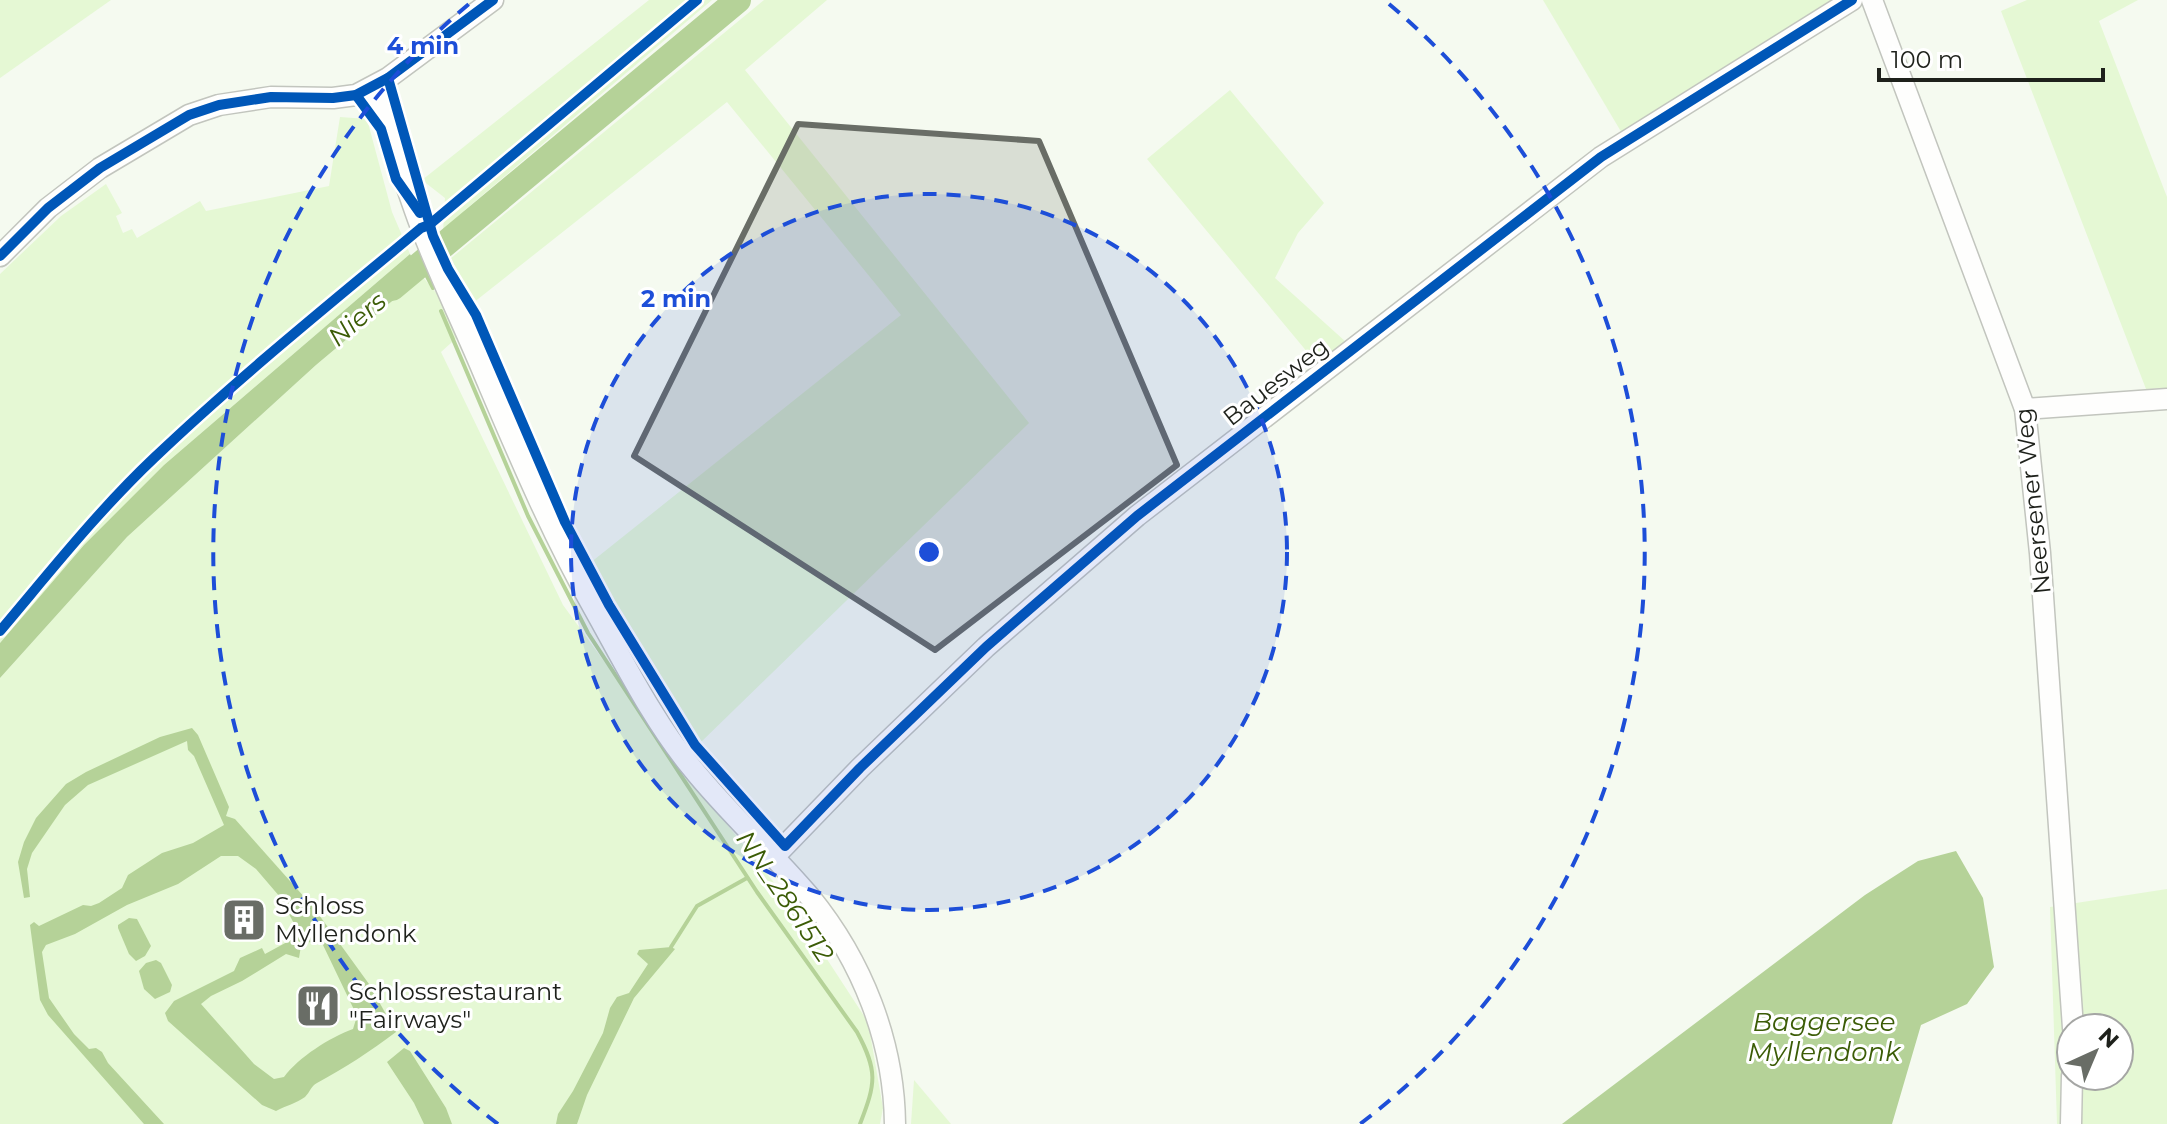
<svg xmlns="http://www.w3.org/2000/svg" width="2167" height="1124" viewBox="0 0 2167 1124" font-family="Montserrat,sans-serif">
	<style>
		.green { fill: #e5f8d4; fill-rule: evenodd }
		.water { fill: #b5d298; fill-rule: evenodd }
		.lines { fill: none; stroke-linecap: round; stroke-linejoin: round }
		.stream { stroke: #b5d298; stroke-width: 4 }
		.river { stroke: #b5d298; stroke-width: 26 }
		.minor-casing { stroke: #c2c5be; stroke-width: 23 }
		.minor { stroke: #fefefd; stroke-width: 20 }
		.cycleway-casing { stroke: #fff; stroke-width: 15 }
		.cycleway { stroke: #0057b8; stroke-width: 10 }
		.marked { fill: #696d66; fill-opacity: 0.2; stroke: #696d66; stroke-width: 6; stroke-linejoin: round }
		.ring { fill: none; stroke: #1d4ed8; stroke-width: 4; stroke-dasharray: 14 10 }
		.labels { text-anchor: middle; stroke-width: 6; stroke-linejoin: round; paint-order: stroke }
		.street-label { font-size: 24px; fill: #1e211b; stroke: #fff }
		.poi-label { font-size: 24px; fill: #1e211b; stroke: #fff; text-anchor: start }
		.water-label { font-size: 26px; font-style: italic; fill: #3b5c06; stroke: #fff }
		.centre { fill: #1d4ed8; stroke: #fff; stroke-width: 4 }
		.ring-label { font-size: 24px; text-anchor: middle; font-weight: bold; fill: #1d4ed8; stroke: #fff; stroke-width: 6; stroke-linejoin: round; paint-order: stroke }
	</style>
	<rect width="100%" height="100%" fill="#f5faf0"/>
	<g class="green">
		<path d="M0,0h111l-111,78z"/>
		<path d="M649,0h63l-247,210 -7,16 -15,6 2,-34 -23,-18z"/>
		<path d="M764,0h63l-82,70 284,353 -330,321 -80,-128 -29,-53 311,-248 -174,-213 -254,201 -23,-44z"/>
		<path d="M1543,0h296l-216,135z"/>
		<path d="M2027,0h111l-39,21 68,176v191l-21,1 -145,-378z"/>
		<path d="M1230,90l94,113 -26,30 -23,45 71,64 -28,23 -171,-206z"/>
		<path d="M340,117l27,2 25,93 18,42 -246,211 -80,80 -84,98v-369l61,-58 45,-32 16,29 -6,3 7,17 9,-4 5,9 63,-37 6,10 123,-25z"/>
		<path d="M422,276l25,30 14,28 -20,18 122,253 124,170 102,126 79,121 15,86 -3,16h-880v-446l127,-141 189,-172z"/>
		<path d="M2167,889v235h-110l-7,-217zM2071,1028h48v48h-48z"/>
		<path d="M914,1080l37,44h-40z"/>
	</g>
	<g class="water">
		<path d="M410,254l12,22 -106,89 -189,172 -127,141v-35l84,-98 80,-80z"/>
		<path d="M192,728l6,7 31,72 -3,9 9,3 79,89 55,76 27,48c-25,19 -53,37 -79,51 -6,3 -7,9 -12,14 -8,6 -20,9 -29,14l-14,-6 -94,-84 -3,-8 9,-12 60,-30 6,-13 22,-10 3,6 35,-19 -20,-38 -24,-28 -18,-13h-17l-43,28 -51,21 -52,29 -29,11 -4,7 7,46 25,36 15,15 7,-1 6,4 6,11 56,61h-20l-96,-109 -8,-15 -10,-75 4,-3 5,4 44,-21 8,1 8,-3 23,-15 6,-13 34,-22 31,-10 31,-18 -30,-69 -6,-6 -1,-9 -99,44 -23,20 -33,48 -5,16 3,28 -6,1 -6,-36 6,-20 12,-24 30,-34 20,-12 74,-35zM308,942l15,3 34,71 -4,13c-24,9 -54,28 -69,48l-10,2 -20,-15 -53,-60 10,-8 31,-15 44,-27 13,4 2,-12z"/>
		<path d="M1956,851l27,47 11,69 -27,37 -46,21 -29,99h-330l303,-229 53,-34z"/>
		<path d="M129,918l8,1 14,27 -6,10 -9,5 -7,-7 -11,-26v-3z"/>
		<path d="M671,947l4,2 -41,49 -47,97 -10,29h-21l2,-10 15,-23 30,-58 7,-25 7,-11 12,-4 19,-29 -11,-10 2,-4z"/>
		<path d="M156,960l5,3 11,22 -2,7 -15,7 -11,-10 -5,-18 7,-8z"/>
		<path d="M404,1048l6,3 36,57 6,16h-28l-10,-21 -27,-41z"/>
	</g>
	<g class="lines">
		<g class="stream">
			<path d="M420,263l13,25"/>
			<path d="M441,311l87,205 60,117 169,259 100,140c21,39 19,51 3,92"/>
			<path d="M671,947l26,-41 50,-28"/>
		</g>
		<path class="river" d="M392,288l346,-288"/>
		<g class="minor-casing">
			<g id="minor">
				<path d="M1872,0l153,409 15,144 33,475"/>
				<path d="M375,87c15,48 29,96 47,143 19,49 42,96 62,144 35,82 69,163 113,240 29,52 57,108 95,154 36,45 80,84 118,129 52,64 84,144 85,227"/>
				<path d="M0,256l48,-48 52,-40 89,-53 30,-10 52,-8 62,1 23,-3 32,-17 105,-78"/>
				<path d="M2025,409l142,-10"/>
				<path d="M774,857l86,-89 126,-121 151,-131 464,-359 251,-157"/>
				<path d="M2071,1124l1,-48"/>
			</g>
		</g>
		<use href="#minor" class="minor"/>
		<g class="cycleway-casing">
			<g id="cycleway">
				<path d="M388,78l45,158 15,33 28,46 89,207 44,83 86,140 90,101 75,-78 126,-121 151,-131 464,-359 251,-157"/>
				<path d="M356,95l25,34 15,50 24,34"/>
				<path d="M0,256l48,-48 52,-40 89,-53 30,-10 52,-8 62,1 23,-3 32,-17 105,-78"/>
				<path d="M0,631c50,-59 98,-120 154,-173 85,-81 177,-155 267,-230l8,-3 268,-225"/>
			</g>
		</g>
		<use href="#cycleway" class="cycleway"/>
	</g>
	<path class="marked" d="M798,124l241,17 138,324 -242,185 -301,-194z"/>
	<circle cx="929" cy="552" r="358" fill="#1d4ed8" fill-opacity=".12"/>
	<g class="ring">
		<circle cx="929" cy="552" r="358"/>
		<path d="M498 1124A716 716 0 0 1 469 4M1389 4A716 716 0 0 1 1360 1124"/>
	</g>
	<defs>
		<g id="building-square" transform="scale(2.3)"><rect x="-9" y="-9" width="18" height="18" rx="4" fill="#696d66" stroke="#fff"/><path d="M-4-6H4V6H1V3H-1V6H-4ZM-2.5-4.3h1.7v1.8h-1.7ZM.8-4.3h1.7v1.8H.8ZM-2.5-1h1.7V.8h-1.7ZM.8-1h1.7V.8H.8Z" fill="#fff"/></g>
		<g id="restaurant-square" transform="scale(2.3)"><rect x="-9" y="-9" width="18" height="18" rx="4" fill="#696d66" stroke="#fff"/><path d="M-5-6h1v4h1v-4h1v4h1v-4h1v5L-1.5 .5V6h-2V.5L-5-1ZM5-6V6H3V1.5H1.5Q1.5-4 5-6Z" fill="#fff"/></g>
	</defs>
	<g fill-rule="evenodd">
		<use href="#building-square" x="244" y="920"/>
		<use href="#restaurant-square" x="318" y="1006"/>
	</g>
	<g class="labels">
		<g class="street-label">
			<text transform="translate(1276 382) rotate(-38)" y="8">Bauesweg</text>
			<text transform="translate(2033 501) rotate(-96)" y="8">Neersener Weg</text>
		</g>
		<g class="poi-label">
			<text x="275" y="914">Schloss<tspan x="275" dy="28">Myllendonk</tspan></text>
			<text x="349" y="1000">Schlossrestaurant<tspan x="349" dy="28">"Fairways"</tspan></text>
		</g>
		<g class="water-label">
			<text transform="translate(357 319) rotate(-41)" y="9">Niers</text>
			<text transform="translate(785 896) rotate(56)" y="9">NN_2861512</text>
			<text x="1824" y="1031">Baggersee<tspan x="1824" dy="30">Myllendonk</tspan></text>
		</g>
	</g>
	<circle cx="929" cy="552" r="12" class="centre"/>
	<g class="ring-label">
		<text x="423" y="54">4 min</text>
		<text x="676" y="307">2 min</text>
	</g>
	<g transform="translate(2095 1052) rotate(44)"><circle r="38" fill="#ffffff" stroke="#a5a6a4" stroke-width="2"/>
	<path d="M0-6L14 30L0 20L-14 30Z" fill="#696d66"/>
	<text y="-12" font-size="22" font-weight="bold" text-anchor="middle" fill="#1e211b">N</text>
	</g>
	<path d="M1879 68v12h224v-12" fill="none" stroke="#1e211b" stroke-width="4"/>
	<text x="1891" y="68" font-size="24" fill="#1e211b" stroke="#ffffff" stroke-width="6" paint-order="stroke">100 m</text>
</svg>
